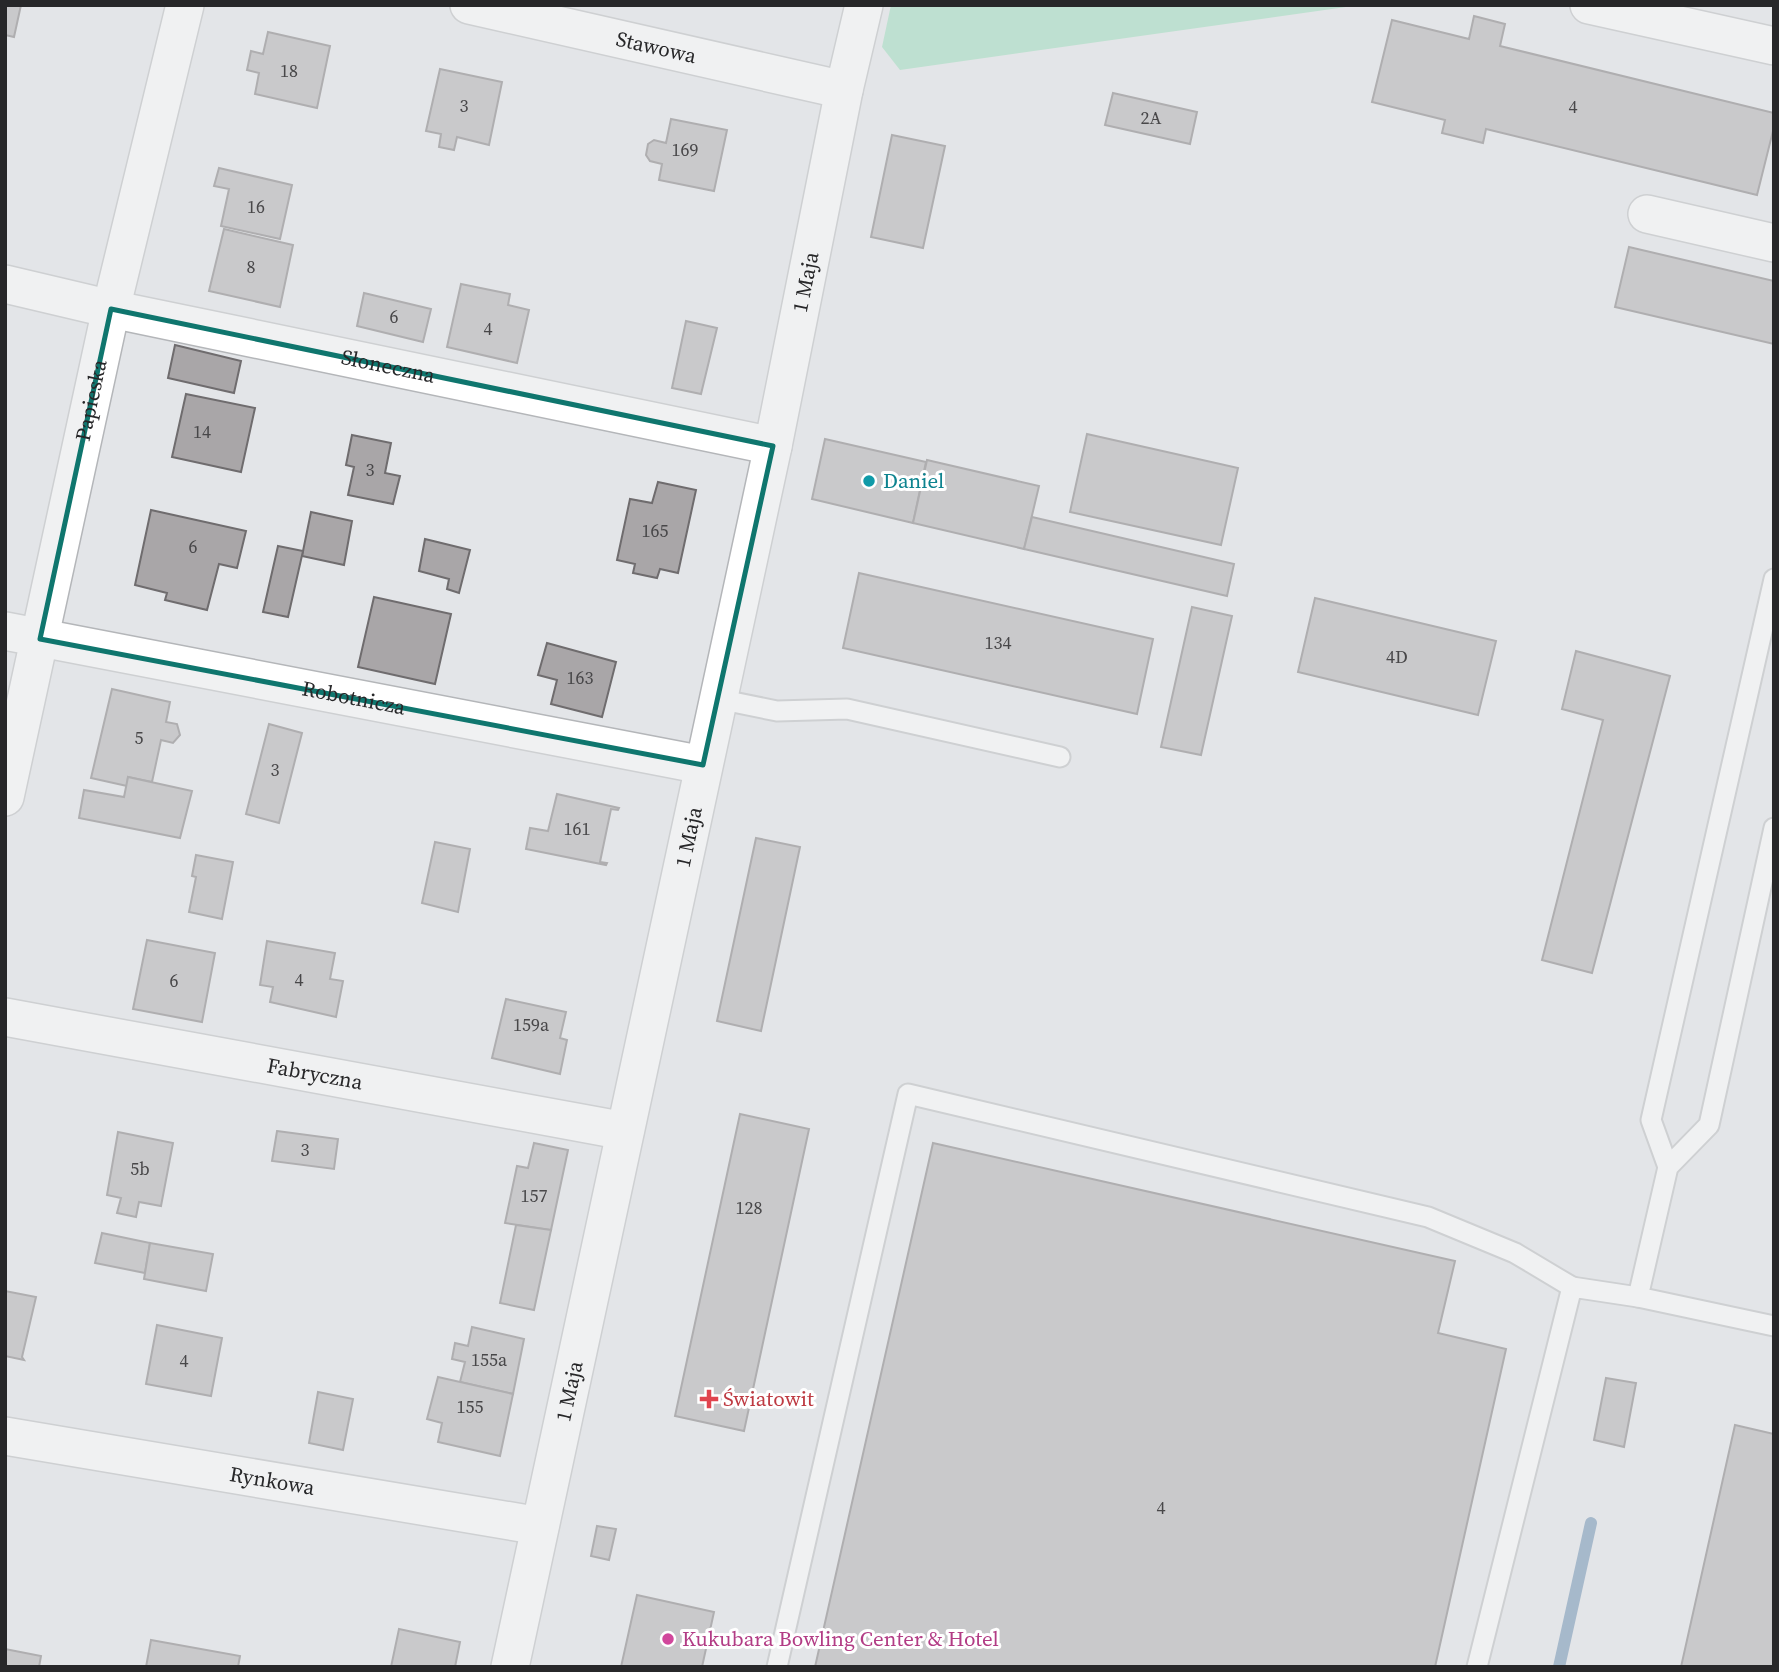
<svg xmlns="http://www.w3.org/2000/svg" width="1779" height="1672" viewBox="0 0 1779 1672" font-family="'Source Serif 4',serif">
	<style>
		.green { fill: #91dab5 }
		.lines { fill: none; stroke-linecap: round; stroke-linejoin: round }
		.stream { stroke: #5c83a9; stroke-width: 12 }
		.building { fill: #a9a6a8; stroke: #6f6c6e; stroke-width: 2 }
		.service-casing { stroke: #b4b6b9; stroke-width: 23 }
		.minor-casing { stroke: #b4b6b9; stroke-width: 40 }
		.service { stroke: #fff; stroke-width: 19 }
		.minor { stroke: #fff; stroke-width: 37 }
		.marked { fill: none; stroke: #0f766e; stroke-width: 5; stroke-linejoin: round }
		.culture-dot { fill: #0f9aa8; stroke: #fff; stroke-width: 2.5 }
		.health-dot { fill: #e0444e; stroke: #fff; stroke-width: 2.5 }
		.hotel-dot { fill: #d1479c; stroke: #fff; stroke-width: 2.5 }
		.labels { text-anchor: middle; stroke-width: 6; stroke-linejoin: round; paint-order: stroke }
		.number-label { font-size: 18px; fill: #484749 }
		.street-label { font-size: 21px; fill: #272729; stroke: #fff }
		.culture-label { font-size: 21px; fill: #0d838f; stroke: #fff; text-anchor: start }
		.health-label { font-size: 21px; fill: #be3a42; stroke: #fff; text-anchor: start }
		.hotel-label { font-size: 21px; fill: #b23c85; stroke: #fff; text-anchor: start }
	</style>
	<rect width="100%" height="100%" fill="#e3e5e8"/>
	<path class="green" d="M891,5h469l-460,65 -18,-23z"/>
	<g class="lines">
		<path class="stream" d="M1559,1667l32,-144"/>
	</g>
	<g class="building">
		<path d="M5,5h16l-7,32 -9,-2z"/>
		<path d="M1474,16l31,8 -5,22 274,67v14l-17,68 -271,-66 -3,14 -41,-10 3,-13 -73,-18 20,-82 77,19z"/>
		<path d="M268,32l62,14 -13,62 -62,-14 4,-21 -12,-3 4,-19 12,3z"/>
		<path d="M440,69l62,13 -13,63 -32,-8 -3,13 -15,-3 2,-13 -15,-3z"/>
		<path d="M1113,93l84,19 -7,32 -85,-19z"/>
		<path d="M671,119l56,11 -13,61 -55,-11 3,-16 -12,-3 -4,-6 2,-11 6,-4 12,3z"/>
		<path d="M892,135l53,11 -22,102 -52,-11z"/>
		<path d="M219,168l73,17 -12,54 -59,-13 8,-37 -15,-3z"/>
		<path d="M224,229l69,16 -13,62 -71,-16z"/>
		<path d="M1629,247l145,34v63l-159,-37z"/>
		<path d="M461,284l49,10 -2,11 21,5 -12,53 -70,-16z"/>
		<path d="M364,293l67,16 -8,33 -66,-16z"/>
		<path d="M686,321l31,7 -16,66 -29,-6z"/>
		<path d="M175,345l66,16 -7,32 -66,-15z"/>
		<path d="M186,394l69,14 -14,64 -69,-15z"/>
		<path d="M1087,434l151,34 -17,77 -151,-33z"/>
		<path d="M352,435l39,8 -6,30 15,3 -7,28 -45,-9 6,-28 -8,-2z"/>
		<path d="M825,439l101,23 -13,61 -101,-24z"/>
		<path d="M927,460l112,26 -15,63 -111,-26z"/>
		<path d="M658,482l38,8 -18,83 -18,-4 -3,9 -24,-5 2,-9 -18,-4 13,-61 22,4z"/>
		<path d="M151,510l95,21 -9,37 -18,-4 -12,46 -42,-10 2,-7 -32,-8z"/>
		<path d="M311,512l41,9 -8,44 -42,-9z"/>
		<path d="M1032,517l202,47 -7,32 -203,-47z"/>
		<path d="M425,539l45,11 -11,43 -12,-4 2,-10 -30,-8z"/>
		<path d="M278,546l25,5 -15,66 -25,-5z"/>
		<path d="M859,573l294,66 -16,75 -294,-66z"/>
		<path d="M374,597l77,17 -16,70 -77,-17z"/>
		<path d="M1315,598l181,43 -18,74 -180,-43z"/>
		<path d="M1192,607l40,9 -31,139 -40,-8z"/>
		<path d="M547,643l69,19 -14,55 -51,-13 6,-24 -19,-5z"/>
		<path d="M1576,651l94,25 -78,297 -50,-13 61,-240 -41,-11z"/>
		<path d="M112,689l58,13 -4,20 11,2 3,11 -7,8 -12,-3 -9,42 -24,-5 -1,9 -36,-8z"/>
		<path d="M269,724l33,9 -23,90 -33,-9z"/>
		<path d="M128,777l64,14 -12,47 -101,-20 5,-28 40,7z"/>
		<path d="M557,794l62,14 -1,2 -7,-1 -11,53 7,1 -1,2 -80,-16 4,-21 18,3z"/>
		<path d="M756,838l44,9 -39,184 -44,-10z"/>
		<path d="M435,842l35,7 -12,63 -36,-9z"/>
		<path d="M196,855l37,7 -11,57 -33,-7 7,-35 -4,-1z"/>
		<path d="M147,940l68,13 -13,69 -69,-13z"/>
		<path d="M267,941l68,12 -5,26 13,2 -7,36 -66,-15 3,-15 -13,-2z"/>
		<path d="M506,999l60,13 -6,26 7,2 -7,34 -68,-16z"/>
		<path d="M740,1114l69,15 -65,302 -69,-15z"/>
		<path d="M277,1131l61,8 -4,30 -62,-8z"/>
		<path d="M118,1132l55,11 -12,63 -22,-4 -3,15 -19,-4 4,-15 -14,-3z"/>
		<path d="M534,1143l34,7 -17,80 -46,-7 12,-57 11,2z"/>
		<path d="M933,1143l522,118 -17,72 68,16 -71,318h-620z"/>
		<path d="M516,1225l35,5 -17,80 -34,-7z"/>
		<path d="M102,1233l48,10 -5,30 -50,-10z"/>
		<path d="M150,1243l63,11 -7,37 -62,-12z"/>
		<path d="M5,1291l31,6 -14,60 2,3 -19,-4z"/>
		<path d="M157,1325l65,13 -11,58 -65,-12z"/>
		<path d="M472,1327l52,12 -11,55 -53,-12 5,-20 -13,-3 3,-16 13,3z"/>
		<path d="M438,1377l75,17 -13,62 -62,-14 4,-19 -15,-4z"/>
		<path d="M1606,1378l30,5 -12,64 -30,-7z"/>
		<path d="M318,1392l35,7 -10,51 -34,-7z"/>
		<path d="M1735,1425l39,9v233h-93z"/>
		<path d="M597,1526l19,3 -7,31 -18,-4z"/>
		<path d="M637,1595l77,17 -12,55h-81z"/>
		<path d="M399,1629l61,13 -5,25h-64z"/>
		<path d="M151,1640l89,16 -2,11h-92z"/>
		<path d="M5,1649l36,7 -2,11h-34z"/>
	</g>
	<g class="lines">
		<g class="service-casing">
			<g id="service">
				<path d="M718,699l59,12 70,-2 213,48"/>
				<path d="M1774,828l-65,297 -41,42 -30,130 136,29"/>
				<path d="M1668,1167l-17,-47 123,-541"/>
				<path d="M777,1667l131,-573 520,123 87,36 57,34"/>
				<path d="M1477,1667l95,-380 66,10"/>
			</g>
		</g>
		<g class="minor-casing">
			<g id="minor">
				<path id="s1" d="M469,5l375,85"/>
				<path d="M1589,5l185,41"/>
				<path d="M1647,214l127,29"/>
				<path id="s2" d="M5,284l106,25 662,137"/>
				<path id="s3" d="M5,631l698,134"/>
				<path id="s4" d="M5,797l106,-488 74,-304"/>
				<path id="s5" d="M5,1017l620,114"/>
				<path id="s6" d="M5,1436l535,90"/>
				<path id="s7" d="M510,1667l263,-1221 71,-356 20,-85"/>
			</g>
		</g>
		<use href="#service" class="service"/>
		<use href="#minor" class="minor"/>
	</g>
	<path d="M0 0H1779V1672H0ZM111,309l662,137 -70,319 -663,-126z" fill="#e3e5e8" fill-opacity=".55" fill-rule="evenodd"/>
	<path class="marked" d="M111,309l662,137 -70,319 -663,-126z"/>
	<circle class="culture-dot" cx="869" cy="481" r="7"/>
	<path class="health-dot" d="M705.5 1388.5h7v7h7v7h-7v7h-7v-7h-7v-7h7z"/>
	<circle class="hotel-dot" cx="668" cy="1639" r="7"/>
	<g class="labels">
		<g class="number-label">
			<text x="289" y="77">18</text>
			<text x="464" y="112">3</text>
			<text x="1573" y="113">4</text>
			<text x="1151" y="124">2A</text>
			<text x="685" y="156">169</text>
			<text x="256" y="213">16</text>
			<text x="251" y="273">8</text>
			<text x="394" y="323">6</text>
			<text x="488" y="335">4</text>
			<text x="202" y="438">14</text>
			<text x="370" y="476">3</text>
			<text x="655" y="537">165</text>
			<text x="193" y="553">6</text>
			<text x="998" y="649">134</text>
			<text x="1397" y="663">4D</text>
			<text x="580" y="684">163</text>
			<text x="139" y="744">5</text>
			<text x="275" y="776">3</text>
			<text x="577" y="835">161</text>
			<text x="299" y="986">4</text>
			<text x="174" y="987">6</text>
			<text x="531" y="1031">159a</text>
			<text x="305" y="1156">3</text>
			<text x="140" y="1175">5b</text>
			<text x="534" y="1202">157</text>
			<text x="749" y="1214">128</text>
			<text x="489" y="1366">155a</text>
			<text x="184" y="1367">4</text>
			<text x="470" y="1413">155</text>
			<text x="1161" y="1514">4</text>
		</g>
		<g class="street-label">
			<text dy="7" stroke="none"><textPath href="#s1" startOffset="192">Stawowa</textPath></text>
			<text dy="7" stroke="none"><textPath href="#s7" startOffset="1416">1 Maja</textPath></text>
			<text dy="7" stroke="none"><textPath href="#s2" startOffset="392">Słoneczna</textPath></text>
			<text dy="7" stroke="none"><textPath href="#s4" startOffset="406">Papieska</textPath></text>
			<text dy="7" stroke="none"><textPath href="#s3" startOffset="355">Robotnicza</textPath></text>
			<text dy="7" stroke="none"><textPath href="#s7" startOffset="849">1 Maja</textPath></text>
			<text dy="7" stroke="none"><textPath href="#s5" startOffset="315">Fabryczna</textPath></text>
			<text dy="7" stroke="none"><textPath href="#s7" startOffset="282">1 Maja</textPath></text>
			<text dy="7" stroke="none"><textPath href="#s6" startOffset="271">Rynkowa</textPath></text>
		</g>
		<g class="culture-label">
			<text x="883" y="488">Daniel</text>
		</g>
		<g class="health-label">
			<text x="723" y="1406">Światowit</text>
		</g>
		<g class="hotel-label">
			<text x="682" y="1646">Kukubara Bowling Center &amp; Hotel</text>
		</g>
	</g>
	<rect width="1779" height="1672" fill="none" stroke="#272729" stroke-width="14"/>
</svg>
